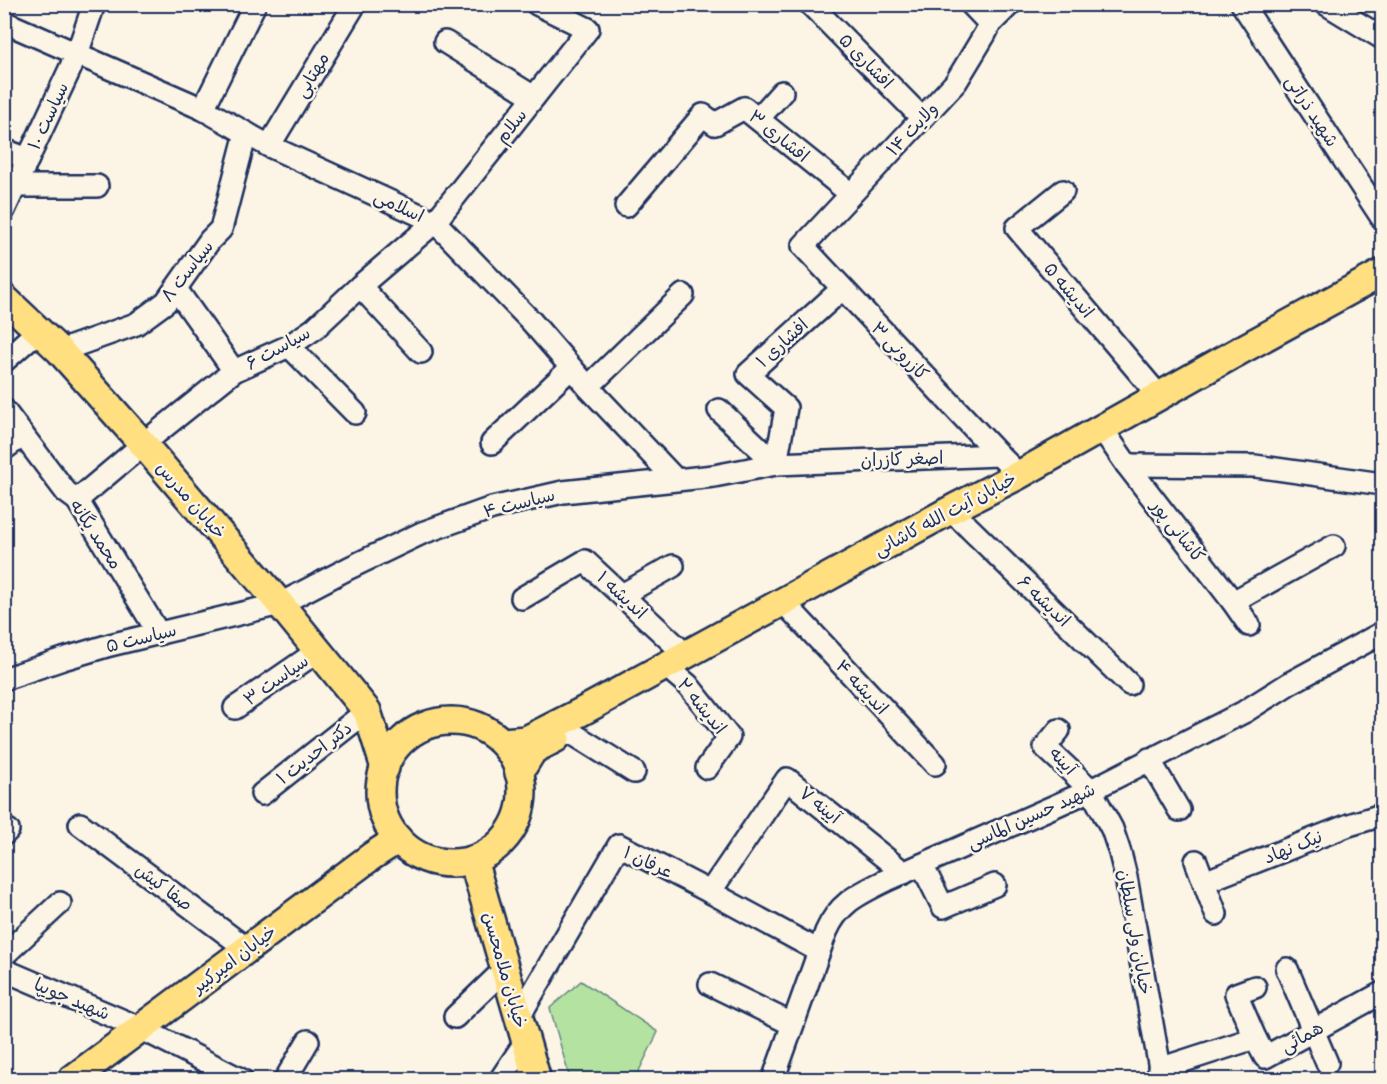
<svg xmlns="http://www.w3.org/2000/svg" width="1387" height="1084" viewBox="0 0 1387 1084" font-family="'Gochi Hand','Playpen Sans Arabic',sans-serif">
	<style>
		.green { fill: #b3e2a1; stroke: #678880; stroke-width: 1.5 }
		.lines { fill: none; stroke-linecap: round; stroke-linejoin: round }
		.minor-casing { stroke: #1b2f5e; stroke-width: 26 }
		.major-casing { stroke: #1b2f5e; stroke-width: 32 }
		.minor { stroke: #fcf5e5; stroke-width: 21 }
		.major { stroke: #ffdf80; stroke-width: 27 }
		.labels { text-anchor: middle; stroke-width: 5; stroke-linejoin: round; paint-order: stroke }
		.street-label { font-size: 18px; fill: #1b2f5e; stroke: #fcf5e5 }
	</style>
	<rect width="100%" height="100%" fill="#fcf5e5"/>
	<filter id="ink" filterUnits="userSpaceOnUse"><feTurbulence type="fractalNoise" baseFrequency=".0167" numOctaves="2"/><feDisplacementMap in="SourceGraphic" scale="12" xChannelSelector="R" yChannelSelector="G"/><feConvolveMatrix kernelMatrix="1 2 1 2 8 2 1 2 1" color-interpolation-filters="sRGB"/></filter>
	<g filter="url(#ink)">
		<path class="green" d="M581,981l77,51 -23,47h-65l-20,-71z"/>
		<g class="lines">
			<g class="minor-casing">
				<g id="minor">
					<path d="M810,4l112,114"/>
					<path d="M971,4l19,20"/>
					<path d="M1242,4l140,214"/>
					<path d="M1326,4l56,34"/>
					<path d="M4,22l199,87 66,37 166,76 96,99 57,66 87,92"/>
					<path d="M445,42l89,55"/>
					<path d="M203,109l52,-105"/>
					<path d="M758,119l24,-27"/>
					<path d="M269,146l86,-142"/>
					<path d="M4,150l24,9"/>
					<path d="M15,186h82"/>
					<path d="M1063,191l-46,37 142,168"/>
					<path d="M626,206l77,-91 12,9 29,-16 107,86"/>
					<path d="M4,210l73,-156 17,-50"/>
					<path d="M360,286l61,66"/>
					<path d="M176,289l58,82"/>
					<path d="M289,346l66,67"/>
					<path d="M60,351l76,-27 30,-22 44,-62 11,-11 25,-96"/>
					<path d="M4,361l35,-31"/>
					<path d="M588,387l95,-92"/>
					<path d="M4,410l62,82 11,8 82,134"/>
					<path d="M719,410l57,54"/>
					<path d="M1107,436l20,29 106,137 16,23"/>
					<path d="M492,443l79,-75"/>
					<path d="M4,449l19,-14"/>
					<path d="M999,455l-196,-209 153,-164 29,-48 5,-10 20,-20"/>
					<path d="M776,464l10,-56 -38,-34 94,-85"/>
					<path d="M1127,465l128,1 127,18"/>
					<path d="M77,500l82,-69 75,-60 55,-25 25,-17 46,-43 75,-64 153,-193 -51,-25"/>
					<path d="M958,517l171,167"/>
					<path d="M622,595l51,-29"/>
					<path d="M522,598l63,-37 101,94"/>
					<path d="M1233,602l101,-56"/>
					<path d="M790,609l145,155"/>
					<path d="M675,674l13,11 41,52 -22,31"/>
					<path d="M4,679l59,-20 47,-14 170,-41 69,-36 73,-35 70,-25 71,-16 151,-16 62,-12 223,-9 13,13 5,8"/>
					<path d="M235,708l83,-57"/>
					<path d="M1059,730l-14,17 46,43 21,39 8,24 6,24 36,203"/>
					<path d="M570,732l64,40"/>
					<path d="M1149,759l30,51"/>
					<path d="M262,794l105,-83"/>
					<path d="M80,824l167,125"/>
					<path d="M4,834l4,-4"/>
					<path d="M1196,861l20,53"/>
					<path d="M922,865l21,42 52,-22"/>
					<path d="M1204,882l145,-57 33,-10"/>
					<path d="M710,892l77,-113 117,94"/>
					<path d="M4,955l56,-52"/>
					<path d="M1287,969l40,94"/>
					<path d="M4,970l136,58 102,52"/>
					<path d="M710,984l82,40"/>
					<path d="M1255,987l-19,7 19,44"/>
					<path d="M455,1017l50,-48"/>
					<path d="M519,1017l100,-172 91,47 109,59"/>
					<path d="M1159,1069l96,-31 10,19 117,-64"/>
					<path d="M285,1080l23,-39"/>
					<path d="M500,1080l26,-39"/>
					<path d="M773,1080l53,-148c13,-30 33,-38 61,-52l204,-90 153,-78 46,-29 92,-50"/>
				</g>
			</g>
			<g class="major-casing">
				<g id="major">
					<path d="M4,298l56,53 83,93 137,160 87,107 18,57"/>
					<circle cx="451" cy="792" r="71"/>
					<path d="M502,742l24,-2 55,-28 375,-205 61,-31 224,-126 141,-77"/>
					<path d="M519,773l14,-23 23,-12"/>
					<path d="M473,860l64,220"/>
					<path d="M71,1080l301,-224 26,-17"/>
				</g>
			</g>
			<use href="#minor" class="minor"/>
			<use href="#major" class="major"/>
		</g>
	</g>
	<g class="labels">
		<g class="street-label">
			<text transform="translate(866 61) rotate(46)" y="6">افشاری ۵</text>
			<text transform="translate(312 75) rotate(-59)" y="6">مهتابی</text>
			<text transform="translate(1312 111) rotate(57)" y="6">شهید ذراتی</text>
			<text transform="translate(48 116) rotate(-65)" y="6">سیاست ۱۰</text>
			<text transform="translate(511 126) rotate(-52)" y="6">سلام</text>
			<text transform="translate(912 129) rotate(-47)" y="6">ولایت ۱۴</text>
			<text transform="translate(779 136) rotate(39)" y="6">افشاری ۳</text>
			<text transform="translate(399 206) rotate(25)" y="6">اسلامی</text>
			<text transform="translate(187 271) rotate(-52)" y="6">سیاست ۸</text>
			<text transform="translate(1069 290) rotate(50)" y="6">اندیشه ۵</text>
			<text transform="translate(782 343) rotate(-42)" y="6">افشاری ۱</text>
			<text transform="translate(278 348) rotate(-29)" y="6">سیاست ۶</text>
			<text transform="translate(900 351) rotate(46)" y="6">کازرونی ۳</text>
			<text transform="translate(902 459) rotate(-2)" y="6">اصغر کازران</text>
			<text transform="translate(191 500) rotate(49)" y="6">خیابان مدرس</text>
			<text transform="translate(519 503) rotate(-14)" y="6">سیاست ۴</text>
			<text transform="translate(945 514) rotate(-28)" y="6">خیابان آیت الله کاشانی</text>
			<text transform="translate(1178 531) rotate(52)" y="6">کاشانی پور</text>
			<text transform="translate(96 534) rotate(57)" y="6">محمد یگانه</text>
			<text transform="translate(622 595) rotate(43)" y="6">اندیشه ۱</text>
			<text transform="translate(1044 601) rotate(44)" y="6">اندیشه ۶</text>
			<text transform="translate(141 638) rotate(-14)" y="6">سیاست ۵</text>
			<text transform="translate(276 680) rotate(-35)" y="6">سیاست ۳</text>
			<text transform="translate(862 687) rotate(47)" y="6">اندیشه ۴</text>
			<text transform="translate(702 706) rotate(51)" y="6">اندیشه ۲</text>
			<text transform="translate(314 753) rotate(-38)" y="6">دکتر احدیت ۱</text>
			<text transform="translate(1063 761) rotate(48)" y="6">آیینه</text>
			<text transform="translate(820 805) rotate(39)" y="6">آیینه ۷</text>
			<text transform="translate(1031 816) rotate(-24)" y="6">شهید حسین الماسی</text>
			<text transform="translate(1293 847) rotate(-22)" y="6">نیک نهاد</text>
			<text transform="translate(648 862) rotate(25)" y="6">عرفان ۱</text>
			<text transform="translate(164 887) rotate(37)" y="6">صفا کیش</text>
			<text transform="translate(1135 932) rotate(80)" y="6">خیابان ولی سلطان</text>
			<text transform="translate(234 959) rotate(-37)" y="6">خیابان امیرکبیر</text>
			<text transform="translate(505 970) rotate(74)" y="6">خیابان ملامحسن</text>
			<text transform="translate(72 999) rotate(23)" y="6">شهید جویپا</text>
			<text transform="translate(1302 1037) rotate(-29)" y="6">همائی</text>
		</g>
	</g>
	<rect width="1387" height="1084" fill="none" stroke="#fcf5e5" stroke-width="24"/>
	<rect x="12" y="12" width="1363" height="1060" fill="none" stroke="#1b2f5e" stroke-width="2" filter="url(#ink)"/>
</svg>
